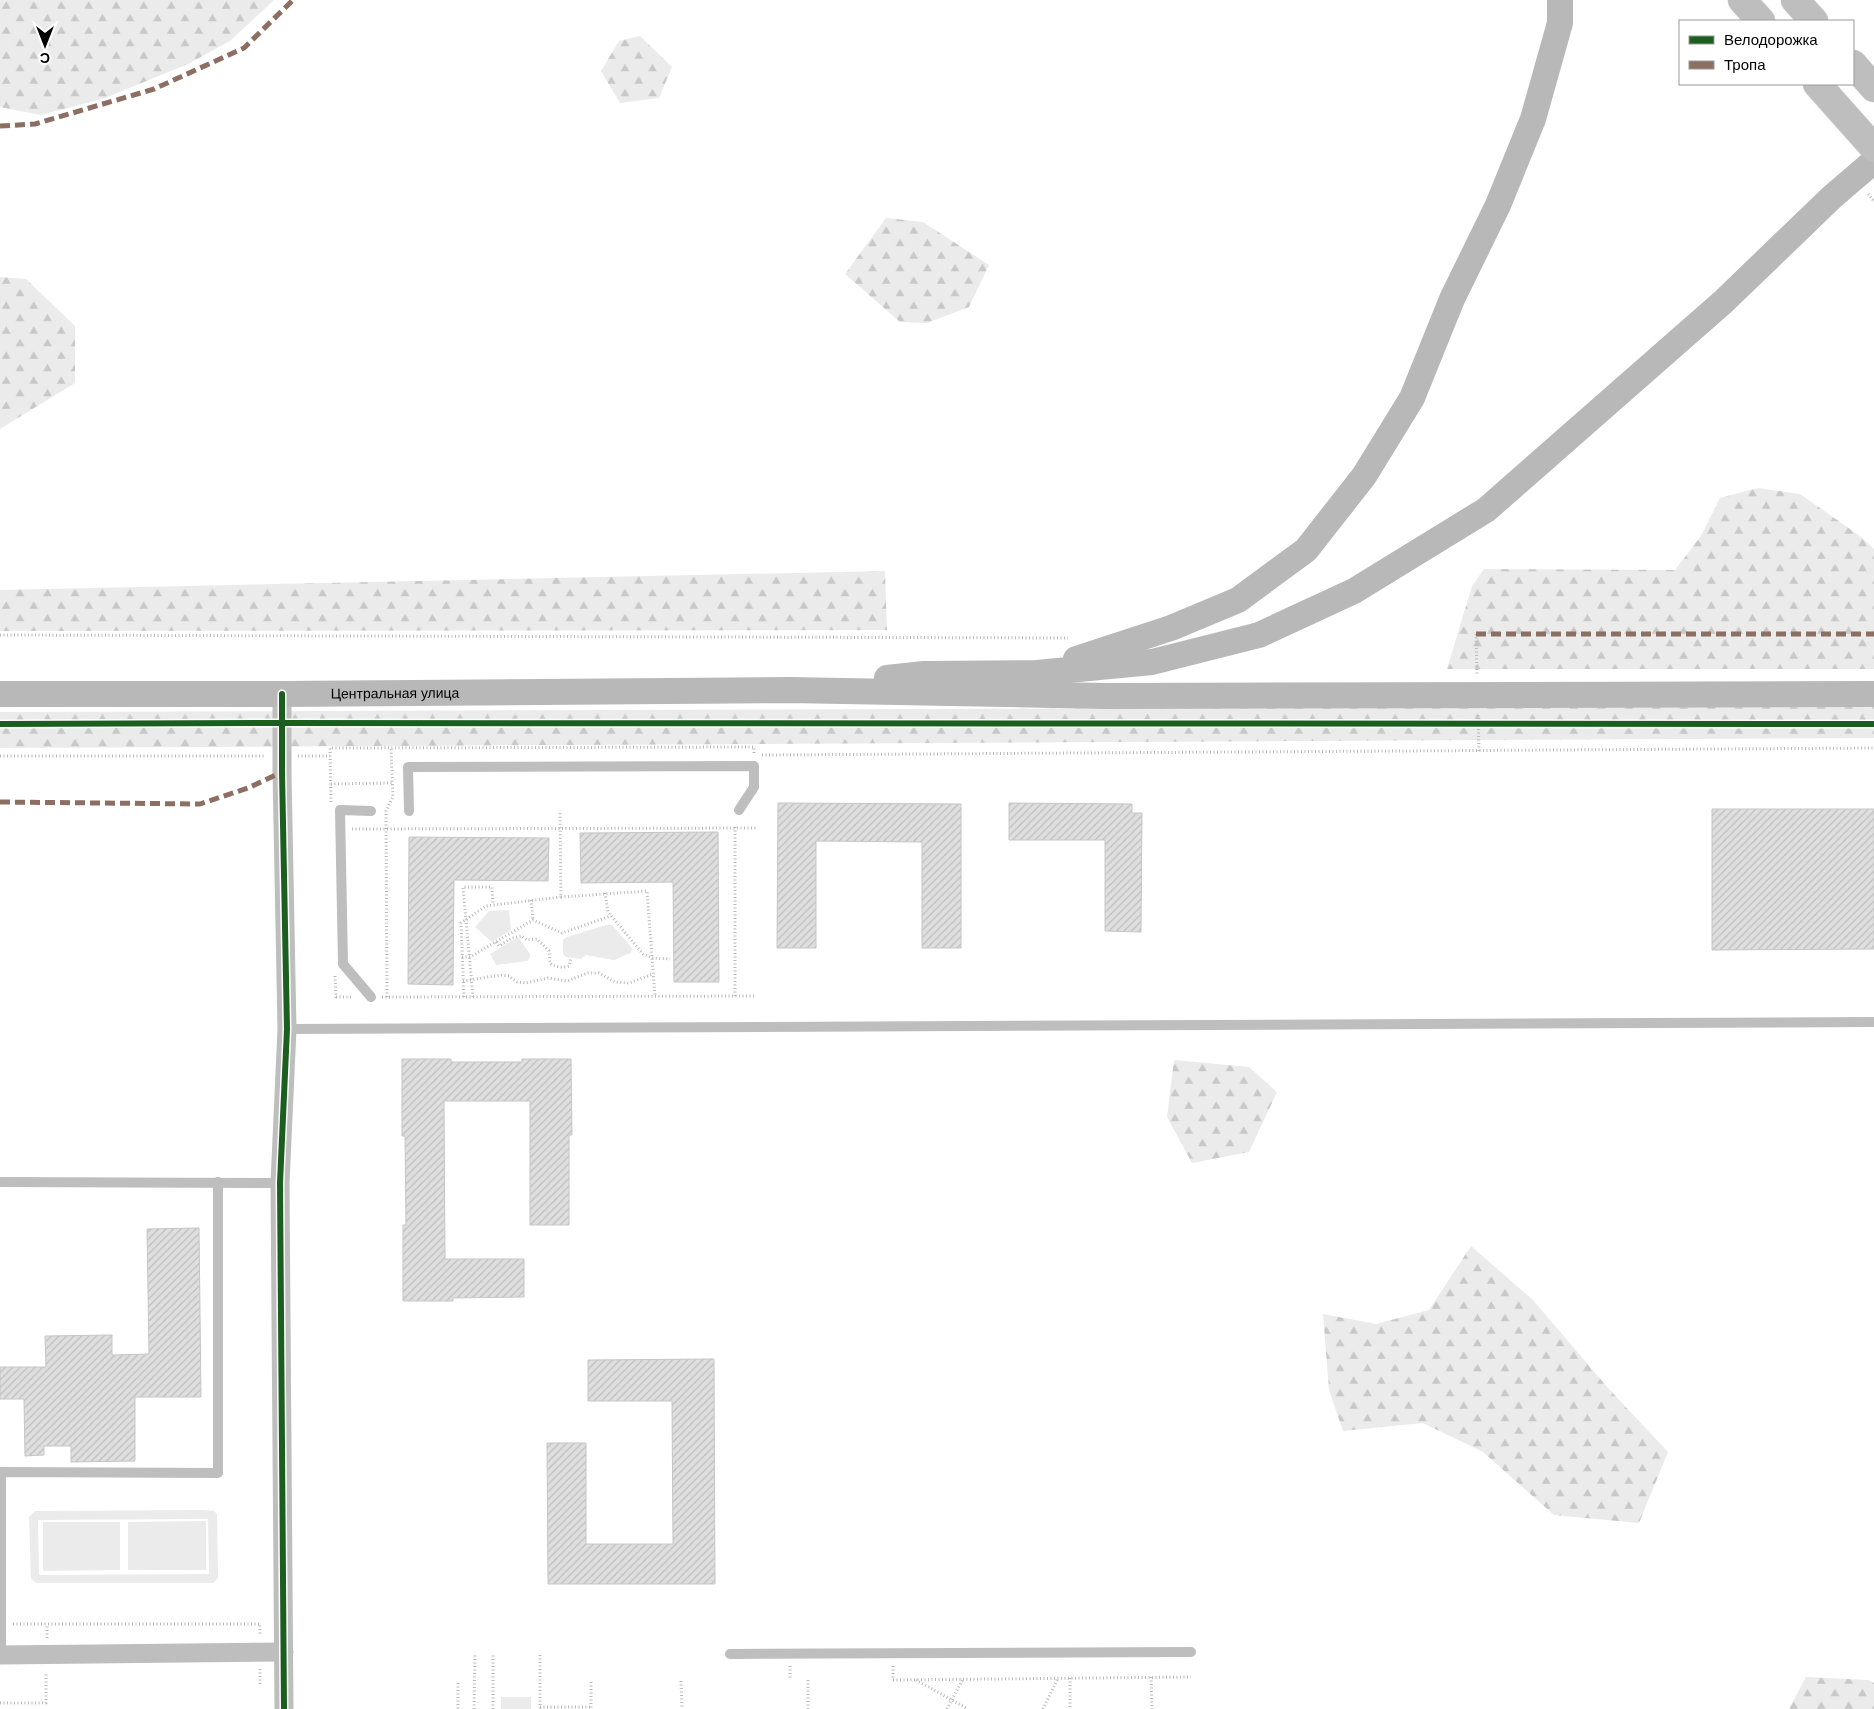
<svg xmlns="http://www.w3.org/2000/svg" width="1874" height="1709" viewBox="0 0 1874 1709" font-family="'DM Sans',sans-serif">
	<style>
		.forest { fill: url(#forest-firs) }
		.green { fill: #ebebeb; fill-rule: evenodd }
		.building { fill: url(#building-hatch); stroke: #c6c6c6 }
		.lines { fill: none; stroke-linecap: round; stroke-linejoin: round }
		.trunk-casing { stroke: #dbdbdb; stroke-width: 29 }
		.path { stroke: #b9b9b9; stroke-width: 3; stroke-dasharray: 1 2.5; stroke-linecap: butt }
		.service { stroke: #bebebe; stroke-width: 10 }
		.minor { stroke: #bebebe; stroke-width: 19 }
		.secondary { stroke: #b8b8b8; stroke-width: 26 }
		.trunk { stroke: #bebebe; stroke-width: 28 }
		.quiet { stroke: #8d6e63; stroke-width: 5; stroke-dasharray: 10 5; stroke-linecap: butt }
		.cycleway-casing { stroke: #fff; stroke-width: 9 }
		.cycleway { stroke: #1b5e20; stroke-width: 6 }
		.labels { text-anchor: middle; stroke-width: 4.5; stroke-linejoin: round; paint-order: stroke }
		.street-label { font-size: 14px; fill: #000; stroke: #fff }
	</style>
	<defs>
		<pattern id="forest-firs" width="22" height="20" patternUnits="userSpaceOnUse" patternTransform="scale(1.25)"><rect width="22" height="20" fill="#ebebeb"/><path d="M5 1l3.5 6h-7zM16 11l3.5 6h-7z" fill="#c8c8c8"/></pattern>
		<pattern id="building-hatch" width="6" height="6" patternUnits="userSpaceOnUse" patternTransform="scale(1.25)"><rect width="6" height="6" fill="#dfdfdf"/><path d="M-1 1l2-2M0 6l6-6M5 7l2-2" fill="none" stroke="#bebebe"/></pattern>
	</defs>
	<rect width="100%" height="100%" fill="#fff"/>
	<g class="forest">
		<path d="M0,0h274l-44,41 -42,23 -83,34 -64,17 -41,-8z"/>
		<path d="M640,36l32,31 -13,31 -39,5 -19,-32 18,-30z"/>
		<path d="M886,218l37,4 66,43 -20,42 -42,16 -27,-1 -55,-48z"/>
		<path d="M0,277l26,2 49,47v57l-75,46z"/>
		<path d="M1758,488l42,6 60,42 14,13v120h-427l25,-83 12,-17 191,1 26,-34 19,-38z"/>
		<path d="M885,571l2,59 -887,1v-41z"/>
		<path d="M1874,706v32l-1874,10v-36z"/>
		<path d="M1174,1060l75,7 28,25 -28,60 -57,11 -25,-46z"/>
		<path d="M1471,1246l62,54 75,88 60,64 -29,71 -85,-8 -71,-63 -60,-29 -80,8 -14,-41 -6,-76 53,10 53,-14z"/>
		<path d="M1806,1677l62,3 6,3v26h-85z"/>
	</g>
	<g class="green">
		<path d="M509,910l2,20 -19,12 -17,-15 14,-16z"/>
		<path d="M606,925h6l20,23 -1,5 -17,7 -28,-5 -5,4 -15,-2 -3,-3v-14l4,-3z"/>
		<path d="M519,938l11,16v4l-3,3 -31,4 -6,-11 25,-15z"/>
		<path d="M204,1510l10,1 3,3 1,64 -5,5h-176l-6,-4 -2,-62 6,-6zM208,1519l1,55 -170,1 -1,-55z"/>
		<path d="M206,1521v49h-78v-48z"/>
		<path d="M43,1522h77v48l-77,1z"/>
		<rect x="501" y="1697" width="30" height="12"/>
	</g>
	<g class="building">
		<path d="M778,803l183,1v144h-39v-106l-106,-1v107h-39z"/>
		<path d="M1009,803l123,1v9h10l-1,119 -36,-1v-91h-96z"/>
		<path d="M1712,809h162v140l-162,1z"/>
		<path d="M718,832l1,150h-45l-1,-100 -92,1 -1,-50z"/>
		<path d="M409,837l140,1 -1,43 -94,-1 -1,105 -45,-1z"/>
		<path d="M402,1059h49v3h71v-3h49l1,76h-3v90h-39v-124h-86l1,158h79v38l-71,1v3h-50v-76h3l-1,-89h-3z"/>
		<path d="M199,1228l2,169h-66v64l-64,1v-16h-27v9l-19,1 -1,-57h-24v-32h46l-1,-31 67,-1v20l37,-1 -2,-125z"/>
		<path d="M714,1359l1,225h-167l-1,-141h39v101h87l-1,-143h-84v-41z"/>
	</g>
	<g class="lines">
		<g class="trunk-casing">
			<g id="trunk">
				<path d="M1742,0l19,21"/>
				<path d="M1795,0l19,21"/>
				<path d="M1853,64l21,24"/>
				<path d="M1817,84l57,64"/>
			</g>
		</g>
		<g class="path">
			<path d="M1868,194l6,7"/>
			<path d="M1476,634l1,40"/>
			<path d="M0,635l1068,3"/>
			<path d="M1478,715l1,36"/>
			<path d="M762,755l1112,-7"/>
			<path d="M0,756h264"/>
			<path d="M298,756h32"/>
			<path d="M331,784l61,-1"/>
			<path d="M331,802l-1,-54 424,-1v6"/>
			<path d="M735,827v169"/>
			<path d="M352,829l404,-1"/>
			<path d="M605,893l3,19 35,42 9,4 18,1"/>
			<path d="M561,897l86,-6 8,106"/>
			<path d="M531,900l2,20"/>
			<path d="M496,942l3,4 13,-8 10,-2 5,4 10,-1 12,12 1,12c4,4 14,5 19,3l2,-8"/>
			<path d="M462,957h8l63,-37 29,13 49,-17"/>
			<path d="M335,976l1,21h17"/>
			<path d="M463,981l38,-6 8,1 8,6 9,1 22,-5 19,3 21,-8h11l16,9 14,1 24,-9"/>
			<path d="M382,997l374,-1"/>
			<path d="M387,997l-1,-186 7,-14 -2,-49"/>
			<path d="M464,997l-3,-74 25,-17 75,-9 -1,-86"/>
			<path d="M473,997l-10,-110h29l1,18"/>
			<path d="M13,1624h247v12"/>
			<path d="M47,1638v-14"/>
			<path d="M540,1655v54"/>
			<path d="M790,1666v14"/>
			<path d="M893,1666v14l298,-3"/>
			<path d="M260,1669v17"/>
			<path d="M1151,1677l1,32"/>
			<path d="M1070,1678v31"/>
			<path d="M808,1680v29"/>
			<path d="M916,1680l52,29"/>
			<path d="M681,1681l1,28"/>
			<path d="M591,1682v27"/>
			<path d="M458,1683v26"/>
			<path d="M0,1703h46v-31"/>
			<path d="M540,1707h51"/>
			<path d="M474,1709l1,-54"/>
			<path d="M493,1709v-54"/>
			<path d="M947,1709l16,-30"/>
			<path d="M1043,1709l15,-31"/>
		</g>
		<g class="service">
			<path d="M371,811l-31,-1 3,154 28,33"/>
			<path d="M409,811l-1,-44 346,-1v21l-15,23"/>
			<path d="M287,1029l1587,-7"/>
			<path d="M0,1182l280,1"/>
			<path d="M730,1654l461,-2"/>
			<path d="M1,1655v-183l217,1v-291"/>
		</g>
		<g class="minor">
			<path d="M282,694v78l5,257 -7,154 4,526"/>
			<path d="M0,1655l284,-3"/>
		</g>
		<g class="secondary">
			<path d="M1076,659l95,-31 67,-28 68,-50 58,-74 48,-78 40,-99 46,-94 35,-86 27,-96v-23"/>
			<path d="M887,678l37,-4 113,-1 115,-11 107,-27 95,-44 132,-81 237,-208 109,-105 42,-36"/>
			<path id="s1" d="M0,694h282l507,-4 317,6 768,-2"/>
		</g>
		<use href="#trunk" class="trunk"/>
		<g class="quiet">
			<path d="M0,126l35,-2 119,-35 90,-41 49,-48"/>
			<path d="M1476,634h398"/>
			<path d="M0,802l200,2 48,-16 34,-16"/>
		</g>
		<g class="cycleway-casing">
			<g id="cycleway">
				<path d="M282,694v78l5,257 -7,154 4,526"/>
				<path d="M0,724l282,-1 1592,1"/>
			</g>
		</g>
		<use href="#cycleway" class="cycleway"/>
	</g>
	<g class="labels">
		<g class="street-label">
			<text dy="5" stroke="none"><textPath href="#s1" startOffset="395">Центральная улица</textPath></text>
		</g>
	</g>
	<rect x="1679" y="20" width="175" height="65" fill="#ffffff" stroke="#999999"/>
	<rect x="1689" y="36" width="25" height="8" fill="#1b5e20" stroke="#999999"/>
	<text x="1724" y="45" font-size="15" fill="#000000">Велодорожка</text>
	<rect x="1689" y="61" width="25" height="8" fill="#8d6e63" stroke="#999999"/>
	<text x="1724" y="70" font-size="15" fill="#000000">Тропа</text>
	<g transform="translate(45 45) rotate(180)" stroke="#ffffff" stroke-width="4" paint-order="stroke">
	<path d="M0-4L9 19L0 12L-9 19Z" fill="#000000"/>
	<text y="-8" font-size="14" font-weight="bold" text-anchor="middle" fill="#000000">С</text>
	</g>
</svg>
